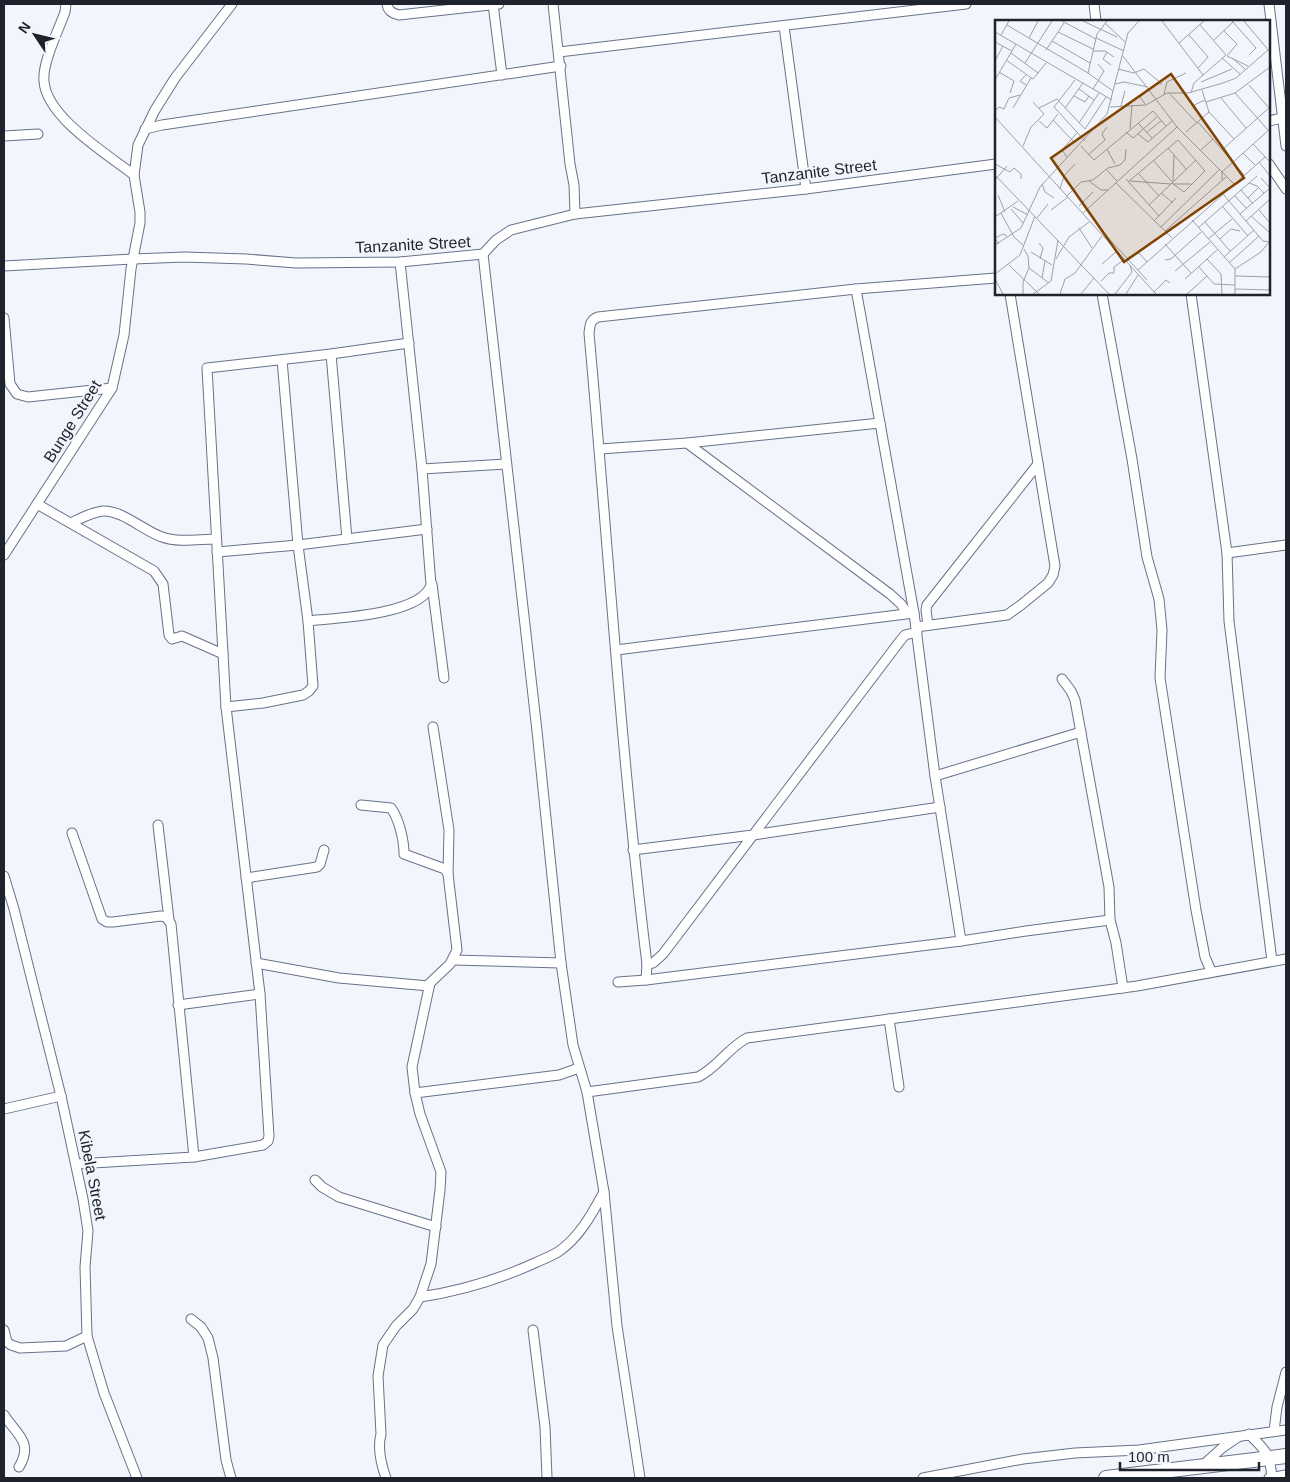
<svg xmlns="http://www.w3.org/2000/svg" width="1290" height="1482" viewBox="0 0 1290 1482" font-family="Helvetica,sans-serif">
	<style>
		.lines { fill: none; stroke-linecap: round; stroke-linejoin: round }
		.minor-casing { stroke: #67728b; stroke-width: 11 }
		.trunk-casing { stroke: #67728b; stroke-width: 16 }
		.minor { stroke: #fff; stroke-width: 9 }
		.trunk { stroke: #fff; stroke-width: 14 }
		.labels { text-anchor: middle; stroke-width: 4.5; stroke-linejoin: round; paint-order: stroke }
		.street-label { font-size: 16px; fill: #1e232d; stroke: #f2f5fb }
		.inset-road { fill: none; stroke: #9da1a9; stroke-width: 1 }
		.view { fill: #814301; fill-opacity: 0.15; stroke: #814301; stroke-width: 2.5 }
		.inset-edge { fill: none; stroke: #1e232d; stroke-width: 2.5 }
	</style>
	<rect width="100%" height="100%" fill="#f2f5fb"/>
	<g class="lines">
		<g class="minor-casing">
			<g id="minor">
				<path d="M66,4l-1,8c-6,17 -23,51 -21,69 2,36 63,73 90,94"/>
				<path d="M387,4c1,7 5,9 12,11l100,-11"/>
				<path d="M493,4l9,71"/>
				<path d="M553,4l17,160 4,21 1,29"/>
				<path d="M1094,4l2,17"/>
				<path d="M1269,4l17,142"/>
				<path d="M784,26l22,163"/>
				<path d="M559,52l407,-48"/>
				<path d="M1269,121l13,-3"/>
				<path d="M145,129l17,-4 399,-59"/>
				<path d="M4,136l34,-2"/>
				<path d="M1269,164l17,25"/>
				<path d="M483,254l54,477 24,232 12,82 14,47 17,100 13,134 23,152"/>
				<path d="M4,266l129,-7 52,-2 61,2 50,4 104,-1 83,-8 13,-14 15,-10 64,-16 231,-25 190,-25"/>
				<path d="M856,289l58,324 21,163 26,165"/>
				<path d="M1102,294l30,165 15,98 12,42 3,31 -2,48 36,232 9,47 6,14"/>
				<path d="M1191,294l36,259 2,68 43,340"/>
				<path d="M4,318l6,66 7,10 11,3 84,-9"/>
				<path d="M331,354l16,185"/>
				<path d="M687,443l203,151 11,10 6,9"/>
				<path d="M600,449l87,-6 193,-20"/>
				<path d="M422,469l84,-5"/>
				<path d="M37,504l117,67 9,13 6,51 3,4 10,-3 41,18"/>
				<path d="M71,523c10,-5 21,-11 32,-12 19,-1 41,20 59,26 17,6 37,2 54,2"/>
				<path d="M217,552l81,-7 129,-16"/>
				<path d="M1227,553l59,-8"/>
				<path d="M4,555l108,-167 12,-53 7,-66 9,-46v-11l-6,-37 4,-30 17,-35 20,-32 57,-74"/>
				<path d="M432,584l12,94"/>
				<path d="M308,621c29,-3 113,-6 123,-36l-9,-116 -22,-207"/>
				<path d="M928,625l-2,-15 1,-5 111,-141"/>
				<path d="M916,627l91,-12 14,-10 27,-22 5,-8 2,-9 -45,-272"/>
				<path d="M616,650l298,-37"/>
				<path d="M1062,679l9,12 4,9 34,187 1,33 6,23 7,45"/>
				<path d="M226,707l37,-4 40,-8 6,-4 4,-5 -5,-65 -10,-76 -16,-185"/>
				<path d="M433,727l16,103 -1,44"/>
				<path d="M935,776l146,-44"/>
				<path d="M361,805l30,3c8,11 13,32 13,46l41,15 3,5 9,76 -7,14 -20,19 -18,84 3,26 5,21 21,58 -1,18 -9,74 -11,33 -7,12 -17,17 -13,19 -5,31 3,58c-4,15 0,30 5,44"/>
				<path d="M158,825l11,95"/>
				<path d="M72,833l30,86 5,3h6l48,-6 5,1 5,7 23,233"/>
				<path d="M633,850l120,-15 187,-28"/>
				<path d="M4,876l10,33 47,187 22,103 5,32 -3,36 2,69 17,57 33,85"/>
				<path d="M246,878l71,-11 3,-3 4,-14"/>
				<path d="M453,960l108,3"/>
				<path d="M256,963l83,15 90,8"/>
				<path d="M647,964l6,-1 10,-9 237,-313 5,-6 12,-3"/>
				<path d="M646,980l1,-16c-26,-209 -39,-420 -58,-631 1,-8 1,-13 9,-16l258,-28 140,-11"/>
				<path d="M618,982l28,-2 315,-39 65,-10 84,-11"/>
				<path d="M178,1005l82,-11"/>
				<path d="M889,1019l10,68"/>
				<path d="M587,1092l111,-15c19,-9 30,-29 49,-39l390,-52 149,-27"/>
				<path d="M415,1093l144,-18 20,-7"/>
				<path d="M4,1109l57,-13"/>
				<path d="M76,1164l118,-7 69,-12 5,-4 1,-5 -9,-142 -34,-287 -19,-339 124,-14 78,-11"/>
				<path d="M315,1180l7,7 17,10 97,30"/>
				<path d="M420,1297c41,-6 80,-18 117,-35 7,-3 14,-6 21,-10 21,-14 34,-38 46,-60"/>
				<path d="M191,1319l10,8 7,11 5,20 13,102 5,18"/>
				<path d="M4,1330l3,12 4,3 9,3 46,-2 21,-10"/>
				<path d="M533,1330l12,97 2,51"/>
				<path d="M4,1415c12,19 30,27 15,52"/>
				<path d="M1274,1431l3,-24 9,-35"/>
				<path d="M1249,1434c17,17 21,19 23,44"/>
				<path d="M1203,1465l19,-17 16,-11"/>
				<path d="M923,1478l100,-19 52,-6 64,-3 147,-20"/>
				<path d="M1269,1478l17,-3"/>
			</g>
		</g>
		<g class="trunk-casing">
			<path id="trunk" d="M1106,1478l180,-22"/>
		</g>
		<use href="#minor" class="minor"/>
		<use href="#trunk" class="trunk"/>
	</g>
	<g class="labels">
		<g class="street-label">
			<text transform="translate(819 171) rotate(-7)" y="6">Tanzanite Street</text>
			<text transform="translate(413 244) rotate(-3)" y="6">Tanzanite Street</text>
			<text transform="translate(72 421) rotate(-58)" y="6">Bunge Street</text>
			<text transform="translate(93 1175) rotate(79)" y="6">Kibela Street</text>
		</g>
	</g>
	<g transform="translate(995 20)">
		<rect width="275" height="275" fill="#f2f5fb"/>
		<path class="inset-road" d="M67,1l34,18M88,1l34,16M112,1l-10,13 -9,39 25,18M167,1l41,54M237,1l24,27 -6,6M249,1l26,31M110,3l20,19M12,5l81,48M229,11l13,13 -10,12M0,12l117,68M63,12l35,17M6,15l8,-14M194,15l19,22 -10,11M34,18l9,-17M101,18l28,13M219,20l19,-18M57,21l38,22M0,22l17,9M184,23l25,-22M51,30l18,-27M98,31h12l9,6M112,32l-4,7 8,6M16,33l27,20M128,36l54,71 57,57M232,36l21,10M227,38l18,16M237,38l13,11M11,40l27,19 13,-16M0,41l8,-15M30,43l27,-42M123,49l16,4 10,-4 18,15M4,52l15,9 -4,12M0,60l21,-36M80,60l-21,27 31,34M206,62l31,-13M120,64l9,-2 24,5M31,65l-6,-4 7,-7M254,65l20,23M84,69l15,11M98,69l11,-18 -6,-7M207,70l7,22 25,27M174,73l28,30M196,73l3,-10 32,-28 -26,-30M240,73l33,37M169,74l3,-12 19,-9M79,76l11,6 4,-6M226,78l25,30M211,82l29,-9 35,-26M150,84l-5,-7 9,-8M126,86l4,-15M115,87l36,-2 21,-12h21l35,-10 13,-5 32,-28M18,88l18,-30M44,88l18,-9 28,30 21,-32M70,88l18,-25M0,91l4,-4 5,2 5,-11 11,-3M0,97l161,177M207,98l-10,-12 13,-6M58,100l20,21M44,101l8,7 11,-14M203,102l46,53M84,103l20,-30M143,103l14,15M135,109l2,-24M131,112l7,6 24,-21M152,112l14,-11M191,112l23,-20M143,114l10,8 24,-21M258,124l17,18M28,126l8,-19 13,-13 -11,-12M86,126l13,14 59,-49 13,15M173,128l18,21M112,129l8,15M228,129l47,-42M206,130l12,-11M248,133l12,12M93,135l17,-15 -3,-6 5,-7M72,137l-5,-7 15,-17M158,140l20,23M264,142l11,14M0,144l15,8 4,-4 7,6v5M111,149l11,12M143,153l21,23M0,155l114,119M131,159l33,37M0,160l12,-14M227,160v-8l48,-43M94,161l12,9h7M135,161l41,3M178,161l1,-26M133,162l50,-42 27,31 -21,21 -12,-9M121,163l56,55M254,163l8,3 7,7M47,164l3,8 9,6M178,164h18M65,169l4,-13 11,-12M246,170l12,14M166,173l12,10M228,174l40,47 7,1M3,175l7,17M72,176l14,-14 12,-2 15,-12 12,-3 5,-5 1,-11M240,176l12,13M253,178l11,-11M154,185l47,-45M84,186l14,-14M18,187l15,8M228,187l25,29M16,189l12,14M56,190l17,-13M264,190l11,13M6,193l13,24 10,9M88,193l94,-86M245,194l30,-26 -9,-10M256,196l19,17M0,197l23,-16M42,198l11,-14M197,200l43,49v25M159,201l22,-23M251,201l24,-22M210,202l25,29M166,207l58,-57M84,208l13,20M203,208l59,-52M107,211l45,49M170,211l61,-54M213,219l24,-20M225,219l11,-10 9,2M44,223l4,5 -3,11M4,224l-4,-6 8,-4 4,2M170,224l26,29M0,225l26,-17 19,-41 67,-73 21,-81 11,-12M36,232l21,13M229,237l30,-27M132,238l12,-5 8,9M61,239l13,-22 20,-15M212,239l14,15 1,20M170,240l6,-1 30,-27M234,243l30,-27M107,244l15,-13M14,245l30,29M204,247l15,17 21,1M34,248l20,15M240,249l26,-17 8,-10M143,250l127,-113M180,251l35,-29M0,254l25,-19 15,-39M240,256l35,1M47,258l3,-17M0,259l8,15M190,259l32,-29M106,261l8,-8h5v-6l11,-8M240,269l35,1M159,272l12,-12 4,3M28,274v-12l6,-14 -1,-12 -4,-7M38,274l18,-13 7,-41M65,274l5,-15 10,-6 27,-37M86,274l13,-16M120,274l17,-22 -2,-7M131,274l12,-19M192,274l20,-18"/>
		<path class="view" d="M176,54l73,104 -120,84 -73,-104z"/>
		<rect width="275" height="275" class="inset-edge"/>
	</g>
	<rect width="1290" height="1482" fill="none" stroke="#1e232d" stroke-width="10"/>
	<g transform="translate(35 35) rotate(305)" stroke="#f2f5fb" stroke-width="4" paint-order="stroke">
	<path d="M0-4L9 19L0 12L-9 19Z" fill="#1e232d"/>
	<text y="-8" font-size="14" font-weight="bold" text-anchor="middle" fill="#1e232d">N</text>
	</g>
	<path d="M1120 1462v8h139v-8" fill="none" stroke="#1e232d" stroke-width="2.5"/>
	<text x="1128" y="1462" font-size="15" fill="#1e232d" stroke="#f2f5fb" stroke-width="4" paint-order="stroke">100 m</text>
</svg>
